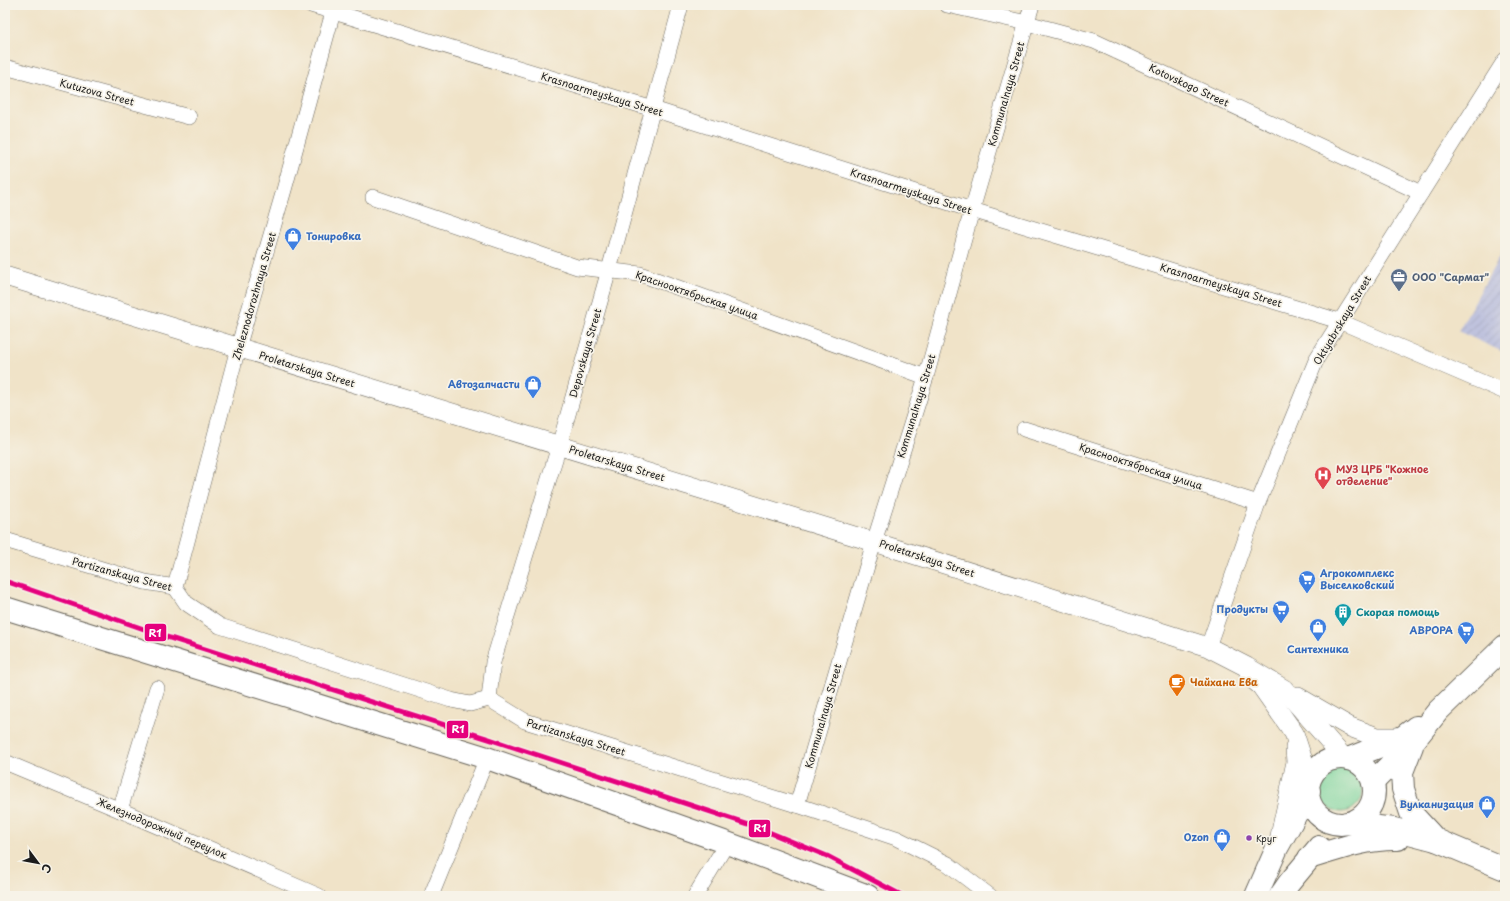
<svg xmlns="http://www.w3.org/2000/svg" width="1510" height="901" viewBox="0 0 1510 901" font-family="'Playpen Sans',sans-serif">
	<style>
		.industrial { fill: url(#industrial-furrows) }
		.grass { fill: #7ad39a; stroke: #4b785b }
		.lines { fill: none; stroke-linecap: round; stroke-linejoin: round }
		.minor-casing { stroke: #666258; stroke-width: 16 }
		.tertiary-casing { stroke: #666258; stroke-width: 20 }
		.primary-casing { stroke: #666258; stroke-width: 24 }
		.minor { stroke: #fff; stroke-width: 15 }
		.tertiary { stroke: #fff; stroke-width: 19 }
		.primary { stroke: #fff; stroke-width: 22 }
		.rail-1-casing { stroke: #f7f3e8; stroke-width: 8 }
		.rail-1 { stroke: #e5007d; stroke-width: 5 }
		.bus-dot { fill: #8e44ad; stroke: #f7f3e8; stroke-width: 1.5 }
		.labels { text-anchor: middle; stroke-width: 3.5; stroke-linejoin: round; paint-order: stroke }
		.bus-label { font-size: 9px; fill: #1c1c1c; stroke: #f7f3e8; text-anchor: start }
		.street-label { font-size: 10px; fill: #1c1c1c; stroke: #f7f3e8 }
		.shop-label { font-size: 10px; font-weight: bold; fill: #366cbe; stroke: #f7f3e8; text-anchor: end }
		.service-label { font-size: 10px; font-weight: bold; fill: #4e5e75; stroke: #f7f3e8; text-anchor: start }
		.health-label { font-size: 10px; font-weight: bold; fill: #be3a42; stroke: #f7f3e8; text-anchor: start }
		.culture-label { font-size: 10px; font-weight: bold; fill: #0d838f; stroke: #f7f3e8; text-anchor: start }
		.food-label { font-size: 10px; font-weight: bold; fill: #c56008; stroke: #f7f3e8; text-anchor: start }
		.line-badge { stroke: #f7f3e8; stroke-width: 1.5 }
		.badge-label { font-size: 11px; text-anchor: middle; font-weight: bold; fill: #fff }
	</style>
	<defs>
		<pattern id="industrial-furrows" width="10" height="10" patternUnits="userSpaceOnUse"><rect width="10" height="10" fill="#bfc2dd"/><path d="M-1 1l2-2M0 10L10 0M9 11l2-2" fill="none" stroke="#a4a6bd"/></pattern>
	</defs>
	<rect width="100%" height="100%" fill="#f7f3e8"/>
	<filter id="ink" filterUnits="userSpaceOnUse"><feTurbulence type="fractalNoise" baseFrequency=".025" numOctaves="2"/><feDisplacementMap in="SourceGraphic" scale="8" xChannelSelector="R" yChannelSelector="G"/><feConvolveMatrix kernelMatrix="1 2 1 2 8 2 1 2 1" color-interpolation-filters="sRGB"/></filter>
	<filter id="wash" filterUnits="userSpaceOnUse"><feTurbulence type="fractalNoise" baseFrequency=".012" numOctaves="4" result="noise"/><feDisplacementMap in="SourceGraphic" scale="16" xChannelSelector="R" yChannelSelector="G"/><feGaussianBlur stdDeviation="0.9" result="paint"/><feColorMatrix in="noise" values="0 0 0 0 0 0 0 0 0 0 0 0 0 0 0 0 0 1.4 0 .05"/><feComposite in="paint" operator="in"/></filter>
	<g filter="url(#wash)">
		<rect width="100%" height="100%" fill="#f0e3c8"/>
		<path class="industrial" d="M1505,247v106l-47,-22z"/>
		<circle class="grass" cx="1341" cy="790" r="22"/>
	</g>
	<g filter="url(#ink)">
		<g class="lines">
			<g class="minor-casing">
				<g id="minor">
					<path d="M311,5l342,104 319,101 367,111 166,71"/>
					<path d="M947,5l80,18 67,18 327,152"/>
					<path d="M5,67l184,50"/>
					<path d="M373,197l204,70 63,7 286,103"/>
					<path d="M1024,429l234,74"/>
					<path d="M5,540l140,42 30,5 11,16 34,23 231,74 19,4 19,-5 36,22 272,84 99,33 52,26 42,32"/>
					<path d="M175,587l63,-239 46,-158 51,-185"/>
					<path d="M1208,647l50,-144 59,-145 188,-298"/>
					<path d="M489,699l4,-37 66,-216 50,-176 72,-265"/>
					<path d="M5,762l115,48 199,86"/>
					<path d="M797,805l77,-263 52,-165 46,-167 60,-205"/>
					<path d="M120,810l37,-122"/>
					<path d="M431,896l56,-138"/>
					<path d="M695,896l32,-53"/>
				</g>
			</g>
			<g class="tertiary-casing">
				<g id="tertiary">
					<path d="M5,276l869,266 334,105 39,20 37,22 60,69"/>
					<path d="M1249,676l12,10 33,47 16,49"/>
					<path d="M1298,697l52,30 27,10h24"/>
					<path d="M1280,836l16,-74 -1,-14"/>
				</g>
			</g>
			<g class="primary-casing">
				<g id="primary">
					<path d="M5,608l482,150 240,85 141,53"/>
					<path d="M1412,746l-10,26 1,17 8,24 25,27"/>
					<circle cx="1341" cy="791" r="33"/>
					<path d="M1348,759l55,-22 13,-10"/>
					<path d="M1373,782l40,-40 25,-31 67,-65"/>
					<path d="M1347,823l47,6 42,11 69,29"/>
					<path d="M1309,858c30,-9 58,-20 89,-19"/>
					<path d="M1256,896l21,-48 32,-57"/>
					<path d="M1280,896l9,-13 30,-36"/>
				</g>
			</g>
			<use href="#minor" class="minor"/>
			<use href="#tertiary" class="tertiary"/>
			<use href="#primary" class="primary"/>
			<g class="rail-1-casing">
				<path id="rail-1" d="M5,581l165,57 319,101 265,87 73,30 76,40"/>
			</g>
			<use href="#rail-1" class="rail-1"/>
		</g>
	</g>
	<defs>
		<g id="shop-pin" transform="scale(0.9)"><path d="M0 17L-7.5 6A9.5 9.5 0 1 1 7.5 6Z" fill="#3f7fe0" stroke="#f7f3e8"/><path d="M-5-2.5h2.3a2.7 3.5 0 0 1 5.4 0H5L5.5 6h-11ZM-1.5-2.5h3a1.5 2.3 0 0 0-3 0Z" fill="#fff"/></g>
		<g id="office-pin" transform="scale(0.9)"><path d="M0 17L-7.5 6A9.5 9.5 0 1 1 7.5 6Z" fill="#5c6f8a" stroke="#f7f3e8"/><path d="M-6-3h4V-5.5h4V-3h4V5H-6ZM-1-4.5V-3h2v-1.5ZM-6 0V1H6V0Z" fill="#fff"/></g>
		<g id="hospital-pin" transform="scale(0.9)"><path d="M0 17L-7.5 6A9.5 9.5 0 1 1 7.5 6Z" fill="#e0444e" stroke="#f7f3e8"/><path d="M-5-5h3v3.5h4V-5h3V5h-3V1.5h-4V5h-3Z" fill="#fff"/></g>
		<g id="supermarket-pin" transform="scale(0.9)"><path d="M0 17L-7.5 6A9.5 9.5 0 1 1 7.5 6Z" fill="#3f7fe0" stroke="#f7f3e8"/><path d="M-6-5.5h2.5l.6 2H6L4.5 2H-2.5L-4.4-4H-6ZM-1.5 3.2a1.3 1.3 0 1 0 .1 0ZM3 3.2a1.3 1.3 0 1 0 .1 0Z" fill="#fff"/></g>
		<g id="building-pin" transform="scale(0.9)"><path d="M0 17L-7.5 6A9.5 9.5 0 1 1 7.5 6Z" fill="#0f9aa8" stroke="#f7f3e8"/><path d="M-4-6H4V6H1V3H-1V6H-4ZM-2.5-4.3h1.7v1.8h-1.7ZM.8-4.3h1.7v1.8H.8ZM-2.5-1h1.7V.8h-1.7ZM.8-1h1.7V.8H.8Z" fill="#fff"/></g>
		<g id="cafe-pin" transform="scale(0.9)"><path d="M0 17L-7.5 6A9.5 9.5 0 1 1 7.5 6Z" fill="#e8710a" stroke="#f7f3e8"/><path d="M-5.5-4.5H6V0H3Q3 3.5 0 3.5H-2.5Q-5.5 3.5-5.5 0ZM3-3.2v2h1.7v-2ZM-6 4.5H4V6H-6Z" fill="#fff"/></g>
	</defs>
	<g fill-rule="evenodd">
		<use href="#shop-pin" x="293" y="236"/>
		<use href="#office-pin" x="1399" y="277"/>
		<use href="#shop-pin" x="533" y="384"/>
		<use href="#hospital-pin" x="1323" y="475"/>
		<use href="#supermarket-pin" x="1307" y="579"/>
		<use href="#supermarket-pin" x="1281" y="609"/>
		<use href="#building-pin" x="1343" y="612"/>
		<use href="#shop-pin" x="1318" y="627"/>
		<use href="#supermarket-pin" x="1466" y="630"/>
		<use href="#cafe-pin" x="1177" y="682"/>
		<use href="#shop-pin" x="1487" y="804"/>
		<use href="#shop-pin" x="1222" y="837"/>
	</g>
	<circle class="bus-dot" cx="1249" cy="838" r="3.5"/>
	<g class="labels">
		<g class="bus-label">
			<text x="1256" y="842">Круг</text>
		</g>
		<g class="street-label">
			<text transform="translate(1189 85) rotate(25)" y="4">Kotovskogo Street</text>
			<text transform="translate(97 92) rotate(15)" y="4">Kutuzova Street</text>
			<text transform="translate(602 94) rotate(17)" y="4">Krasnoarmeyskaya Street</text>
			<text transform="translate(1006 94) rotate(-74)" y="4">Kommunalnaya Street</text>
			<text transform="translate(911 191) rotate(18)" y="4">Krasnoarmeyskaya Street</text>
			<text transform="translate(1221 285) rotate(17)" y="4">Krasnoarmeyskaya Street</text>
			<text transform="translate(697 295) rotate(19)" y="4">Краснооктябрьская улица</text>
			<text transform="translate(254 296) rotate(-74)" y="4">Zheleznodorozhnaya Street</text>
			<text transform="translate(1342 320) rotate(-59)" y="4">Oktyabrskaya Street</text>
			<text transform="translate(585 353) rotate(-74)" y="4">Depovskaya Street</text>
			<text transform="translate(307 369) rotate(17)" y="4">Proletarskaya Street</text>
			<text transform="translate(916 406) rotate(-73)" y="4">Kommunalnaya Street</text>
			<text transform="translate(617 463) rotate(17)" y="4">Proletarskaya Street</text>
			<text transform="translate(1141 466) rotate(18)" y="4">Краснооктябрьская улица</text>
			<text transform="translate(927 558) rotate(18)" y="4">Proletarskaya Street</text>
			<text transform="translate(122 574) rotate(15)" y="4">Partizanskaya Street</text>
			<text transform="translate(823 716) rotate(-74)" y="4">Kommunalnaya Street</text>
			<text transform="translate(576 737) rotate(17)" y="4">Partizanskaya Street</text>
			<text transform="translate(162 828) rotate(23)" y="4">Железнодорожный переулок</text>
		</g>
		<g class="shop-label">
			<text x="306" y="240" text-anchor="start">Тонировка</text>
			<text x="520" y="388">Автозапчасти</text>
			<text x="1320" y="577" text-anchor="start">Агрокомплекс<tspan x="1320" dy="12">Выселковский</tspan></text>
			<text x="1268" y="613">Продукты</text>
			<text x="1453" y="634">АВРОРА</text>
			<text x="1318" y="653" text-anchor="middle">Сантехника</text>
			<text x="1474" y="808">Вулканизация</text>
			<text x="1209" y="841">Ozon</text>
		</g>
		<g class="service-label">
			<text x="1412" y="281">ООО "Сармат"</text>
		</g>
		<g class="health-label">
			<text x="1336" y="473">МУЗ ЦРБ "Кожное<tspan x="1336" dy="12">отделение"</tspan></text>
		</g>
		<g class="culture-label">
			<text x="1356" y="616">Скорая помощь</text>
		</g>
		<g class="food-label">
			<text x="1190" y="686">Чайхана Ева</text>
		</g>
	</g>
	<g class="line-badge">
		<rect x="144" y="623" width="23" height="19" rx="4" fill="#e5007d"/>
		<rect x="446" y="720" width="23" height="19" rx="4" fill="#e5007d"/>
		<rect x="748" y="819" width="23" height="19" rx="4" fill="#e5007d"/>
	</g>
	<g class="badge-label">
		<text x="155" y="637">R1</text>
		<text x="458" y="733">R1</text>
		<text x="760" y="832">R1</text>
	</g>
	<rect width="1510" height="901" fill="none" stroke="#f7f3e8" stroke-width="20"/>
	<g transform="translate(38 863) rotate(122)" stroke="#f7f3e8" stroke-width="3" paint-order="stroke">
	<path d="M0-3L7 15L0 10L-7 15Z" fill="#1c1c1c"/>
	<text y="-6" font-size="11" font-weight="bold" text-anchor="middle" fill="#1c1c1c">С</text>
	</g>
</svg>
